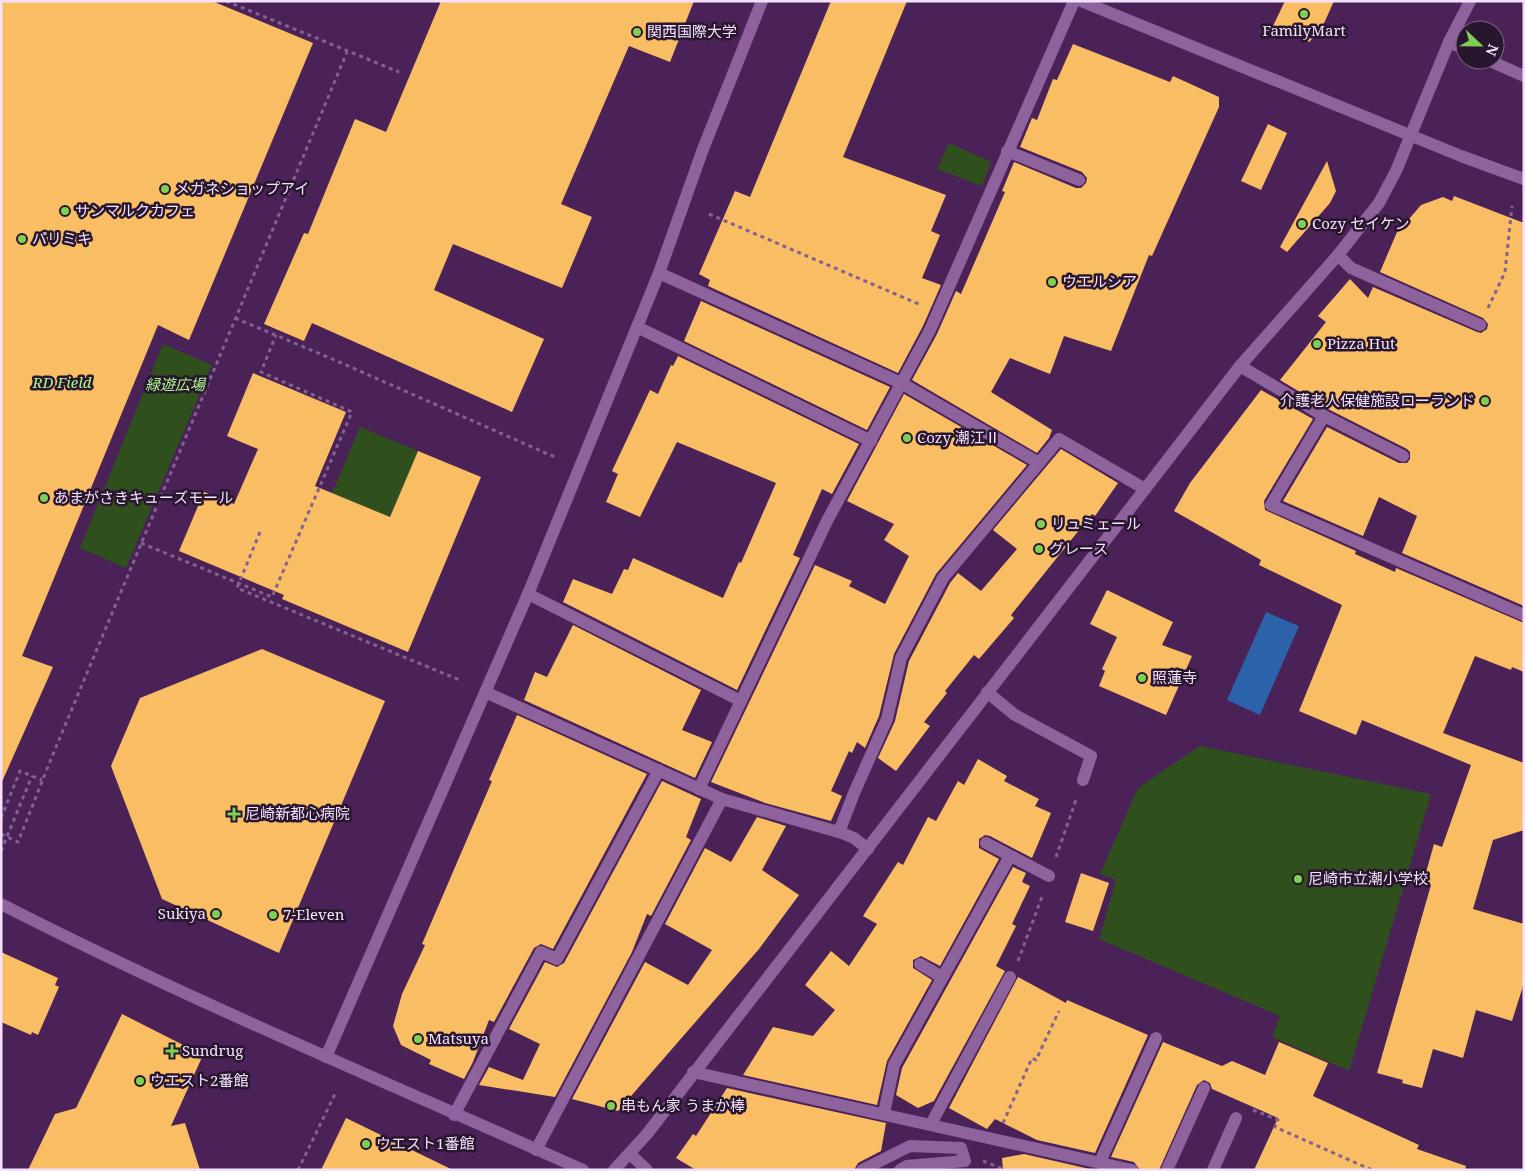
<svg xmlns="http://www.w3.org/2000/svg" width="1525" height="1171" viewBox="0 0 1525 1171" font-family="'Noto Serif','Noto Sans JP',serif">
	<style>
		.green { fill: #2f501d }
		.water { fill: #2b62a9 }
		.building { fill: #f9be63 }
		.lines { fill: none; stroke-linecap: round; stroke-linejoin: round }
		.path { stroke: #83628f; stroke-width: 3; stroke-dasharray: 4 4; stroke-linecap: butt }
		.minor { stroke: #8d629d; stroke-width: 12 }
		.poi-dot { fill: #7fd052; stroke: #27162d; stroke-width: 2 }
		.labels { text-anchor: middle; stroke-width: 5; stroke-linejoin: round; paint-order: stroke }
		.poi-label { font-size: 15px; fill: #f4e1fb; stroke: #27162d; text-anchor: start }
		.park-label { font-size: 15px; font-style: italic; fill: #aff88c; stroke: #27162d }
	</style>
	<rect width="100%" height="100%" fill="#4a2258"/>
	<g class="green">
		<path d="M949,143l42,19 -9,24 -45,-17z"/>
		<path d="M163,344l49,21 -86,203 -46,-20z"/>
		<path d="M360,427l58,24 -28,66 -58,-24z"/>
		<path d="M1200,746l231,48 -82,277 -77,-34 8,-21 -181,-77 17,-59 -16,-6 38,-86z"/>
	</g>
	<path class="water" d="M1266,612l33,14 -39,89 -33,-15z"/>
	<g class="building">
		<path d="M1,1h211l101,42 -124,297 -31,-15 -136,331 31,11 -52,117z"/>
		<path d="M441,1h253l-24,61 -41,-16 -68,158 31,13 -30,71 -109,-44 -19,46 110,49 -32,73 -200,-89 -8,18 -40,-17 40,-91 4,1 47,-115 31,13z"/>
		<path d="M831,1h76l-64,156 103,38 -15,36 9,4 -18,43 19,7 -18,41 -25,47 -190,-87 2,-6 -11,-6 36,-83 15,6z"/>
		<path d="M1285,1h49l-13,29 -12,12 -36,-16z"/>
		<path d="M1073,44l97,38 3,-6 46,21v10l-67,149 -3,-1 -38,96 -47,-15 -14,38 -40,-16 -19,34 61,38 -3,8 -12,15 -125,-73 25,-46 19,-43 5,3 44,-102 -3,-1 12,-29 62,26h5l5,-5 1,-5 -5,-6 -62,-25 12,-29 5,2 16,-41 4,1z"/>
		<path d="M1268,124l19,9 -26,57 -20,-9z"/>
		<path d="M1327,161l9,30 -6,12 -43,49 -7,-5z"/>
		<path d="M1454,196l70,27v383l-122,-53 15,-37 -38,-19 -16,39 -80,-35 44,-74 72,36h8l3,-4v-7l-3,-3 -79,-40 -48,-29 46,-58 -8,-6 32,-37 18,19 5,-11 104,45 4,1 6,-4 1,-5 -5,-6 -103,-46 20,-47 3,1 18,-21 22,-8 9,4z"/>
		<path d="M701,301l189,86 -23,43 -183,-89z"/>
		<path d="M678,356l181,88 -27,50 -10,-5 -29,66 7,3 -63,132 -174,-88 10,-23 39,15 12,-25 4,1 5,-12 90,40 16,-36 2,1 35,-80 -99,-41 -37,75 -34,-15 12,-28 -6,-3 38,-81 8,4 13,-29 2,1z"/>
		<path d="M253,373l93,39 -31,74 75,31 28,-66 63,26 -73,175 -126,-53 2,-4 -105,-44 25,-59 30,12 24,-55 -31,-13z"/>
		<path d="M1261,390l52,29 -49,82 1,9 91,41 -1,3 40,18 1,-4 128,55v49l-12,-5 -1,3 -36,-14 -32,77 81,30v67l-31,10 -20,69 51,15v59l-12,38 -36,-11 -13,48 -30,-9 -11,39 -20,-5 1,-3 -26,-7 54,-188 -8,-2 11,-39 8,3 29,-82 -109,-45 -6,15 -57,-24 43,-106 -83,-40 2,-5 -87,-49 16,-28z"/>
		<path d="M904,394l123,71 -91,109 -42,80 -15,62 -14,32 -8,-6 -5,11 -3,-2 -18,40 11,5 -11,25 -66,-18 -54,-21 104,-217 37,16 -3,5 36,18 24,-48 -25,-16 10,-16 -47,-23z"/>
		<path d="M1061,449l57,34 -23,33 -3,-2 -81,101 3,3 -35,41 -5,-4 -29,36 2,2 -23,29 6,4 -34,45 -18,-13 17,-37 14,-60 41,-78 8,-10 23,18 36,-42 -24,-19z"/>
		<path d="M1107,590l66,32 -11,23 30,11 -26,59 -67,-29 6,-15 -3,-2 15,-32 -27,-13z"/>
		<path d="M573,625l128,65 -19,40 30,12 -17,36 -171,-78 11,-28 12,5z"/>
		<path d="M262,649l123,52 -106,252 -117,-54 -51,-133 29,-68z"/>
		<path d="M517,715l130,59 -94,175 -12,-5 -7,4 -40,74 -5,-2 -16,42 -9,17 -35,-15 2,-4 -30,-15 -8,-19 9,-32 23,-49 -3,-1 70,-163 -3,-1z"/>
		<path d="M978,759l29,17 -3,5 35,18 -4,7 16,7 -19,45 -42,-22 -5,-1 -6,4v9l20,11 -59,107 -19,-10 -8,4v8l19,12 -45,81 -10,44 -134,-30 30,-48 40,9 22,-26 -30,-25 26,-34 18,15 28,-42 -14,-8 35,-54 5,3 25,-48 8,4 22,-40 6,4z"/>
		<path d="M662,781l39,18 -15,38 5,3 -40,76 -4,-2 -15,38 -77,145 -76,-12 10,-18 34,13 17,-36 -31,-15 36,-67 12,5 7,-4z"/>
		<path d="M757,817l29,9 -24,44 37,25 -40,54 -141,162 -46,-12 73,-137 43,23 24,-35 -47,-26 40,-76 26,14z"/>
		<path d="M1013,867l13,6 -4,9 8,4 -18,38 4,2 -20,40 9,5 -71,130 -16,7 -22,-13 6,-27z"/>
		<path d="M1081,873l28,10 -16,48 -28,-9z"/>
		<path d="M1,952l57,26 -3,7 4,2 -21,48 -6,-3 -1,3 -30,-13z"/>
		<path d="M1018,977l48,26 1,-3 81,35 -53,118 -58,-13 -42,-21 -8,10 -38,-21z"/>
		<path d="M122,1014l81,41 -32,71 14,-3 15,47h-172l27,-56 21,-6z"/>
		<path d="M1163,1042l59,24 10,-5 33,14 14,-33 49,21 -15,33 106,49 -2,4 49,17 -1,4h-211l24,-52 -66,-29 -2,-6 -6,-3 -7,5 -38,85h-19l-6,-8 -23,-5z"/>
		<path d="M727,1088l159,35 -5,28 -23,12 -4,7h-158l-20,-12 17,-24 3,2z"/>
		<path d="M346,1118l107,52h-132z"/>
		<path d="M1024,1154l70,16h-91l-1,-12z"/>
	</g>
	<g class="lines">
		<g class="path">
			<path d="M226,1l173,71"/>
			<path d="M709,214l212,91"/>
			<path d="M1488,308l17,-36 7,-66"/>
			<path d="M235,318l102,43 220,97"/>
			<path d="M260,532l-23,56 225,93"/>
			<path d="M141,543l131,54 80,-185 -91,-40 15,-37"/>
			<path d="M1,818l19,-47 22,9"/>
			<path d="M1,834l17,8 33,-83 296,-707"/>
			<path d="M1,851l31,-75"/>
			<path d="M1056,857l21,-60"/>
			<path d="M1018,961l25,-67"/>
			<path d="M1253,1110l25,10 -3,7 97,43"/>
			<path d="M1003,1123l29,-65 4,2 23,-49"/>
			<path d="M983,1161l23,9"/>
			<path d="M298,1170l37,-76"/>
		</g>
		<g class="minor">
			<path d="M1081,1l380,155 63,23"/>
			<path d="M1449,42l16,7"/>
			<path d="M1488,60l36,16"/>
			<path d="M1007,151l72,29"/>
			<path d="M1338,255l13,13 129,57"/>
			<path d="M659,273l242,110 138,80"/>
			<path d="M637,327l234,114"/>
			<path d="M1240,366l84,50 -53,89 253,110"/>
			<path d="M1324,416l79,40"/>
			<path d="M528,594l213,107"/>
			<path d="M485,692l237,107 120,34 12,5 14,11"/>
			<path d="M987,692l28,23 76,41 -8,24"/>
			<path d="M699,789l128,-268 103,-191 144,-329"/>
			<path d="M839,832l15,-39 33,-74 14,-61 42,-80 116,-139 86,50"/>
			<path d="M986,843l63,33"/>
			<path d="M1,904c190,97 387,179 582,266"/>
			<path d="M920,964l22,13"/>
			<path d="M326,1057l202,-463 131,-321 44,-124 59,-148"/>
			<path d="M693,1072l439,98"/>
			<path d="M884,1113l10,-48 116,-209"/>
			<path d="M454,1115l87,-163 16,7 102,-189"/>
			<path d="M931,1124l79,-147"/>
			<path d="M536,1150l186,-351"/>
			<path d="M630,1154l17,16"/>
			<path d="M1100,1162l56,-124"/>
			<path d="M614,1170l33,-36 593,-768 98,-111 41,-52 17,-32 53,-129 21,-41"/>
			<path d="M862,1170l48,-24 51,2 4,13 -58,5 -7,4"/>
			<path d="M1167,1170l37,-82"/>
			<path d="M1213,1170l23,-52"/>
		</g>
	</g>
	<g class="poi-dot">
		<circle cx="1304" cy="14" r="5"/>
		<circle cx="637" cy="32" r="5"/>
		<circle cx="165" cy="189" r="5"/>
		<circle cx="65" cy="211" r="5"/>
		<circle cx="1302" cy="224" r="5"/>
		<circle cx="22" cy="239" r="5"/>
		<circle cx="1052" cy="282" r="5"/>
		<circle cx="1317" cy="344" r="5"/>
		<circle cx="1485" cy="401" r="5"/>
		<circle cx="907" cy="438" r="5"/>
		<circle cx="44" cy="498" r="5"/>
		<circle cx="1041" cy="524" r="5"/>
		<circle cx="1039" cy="549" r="5"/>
		<circle cx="1142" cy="678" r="5"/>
		<path d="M231.5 806.5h5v5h5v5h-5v5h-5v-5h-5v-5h5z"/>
		<circle cx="1298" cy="879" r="5"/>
		<circle cx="216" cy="914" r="5"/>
		<circle cx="273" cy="915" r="5"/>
		<circle cx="418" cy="1039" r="5"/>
		<path d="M169.5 1043.5h5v5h5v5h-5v5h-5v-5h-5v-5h5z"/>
		<circle cx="140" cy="1081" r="5"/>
		<circle cx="611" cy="1106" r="5"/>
		<circle cx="366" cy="1144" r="5"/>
	</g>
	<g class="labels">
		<g class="poi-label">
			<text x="1304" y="36" text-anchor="middle">FamilyMart</text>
			<text x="647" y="37">関西国際大学</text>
			<text x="175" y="194">メガネショップアイ</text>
			<text x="75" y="216">サンマルクカフェ</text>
			<text x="1312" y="229">Cozy セイケン</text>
			<text x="32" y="244">パリミキ</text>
			<text x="1062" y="287">ウエルシア</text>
			<text x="1327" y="349">Pizza Hut</text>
			<text x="1475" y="406" text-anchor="end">介護老人保健施設ローランド</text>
			<text x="917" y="443">Cozy 潮江Ⅱ</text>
			<text x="54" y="503">あまがさきキューズモール</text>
			<text x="1051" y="529">リュミェール</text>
			<text x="1049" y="554">グレース</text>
			<text x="1152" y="683">照蓮寺</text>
			<text x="245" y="819">尼崎新都心病院</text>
			<text x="1308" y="884">尼崎市立潮小学校</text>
			<text x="206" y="919" text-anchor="end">Sukiya</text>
			<text x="283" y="920">7-Eleven</text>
			<text x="428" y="1044">Matsuya</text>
			<text x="182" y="1056">Sundrug</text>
			<text x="150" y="1086">ウエスト2番館</text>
			<text x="621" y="1111">串もん家 うまか棒</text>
			<text x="376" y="1149">ウエスト1番館</text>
		</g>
		<g class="park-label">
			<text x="62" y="388">RD Field</text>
			<text x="175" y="390">緑遊広場</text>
		</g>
	</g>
	<rect width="1525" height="1171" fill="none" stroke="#f4e1fb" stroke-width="5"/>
	<g transform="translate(1480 45) rotate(112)"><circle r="24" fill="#27162d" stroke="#79677f"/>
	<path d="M0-4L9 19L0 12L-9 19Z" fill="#7fd052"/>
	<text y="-8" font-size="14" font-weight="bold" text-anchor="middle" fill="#f4e1fb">N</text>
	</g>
</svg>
